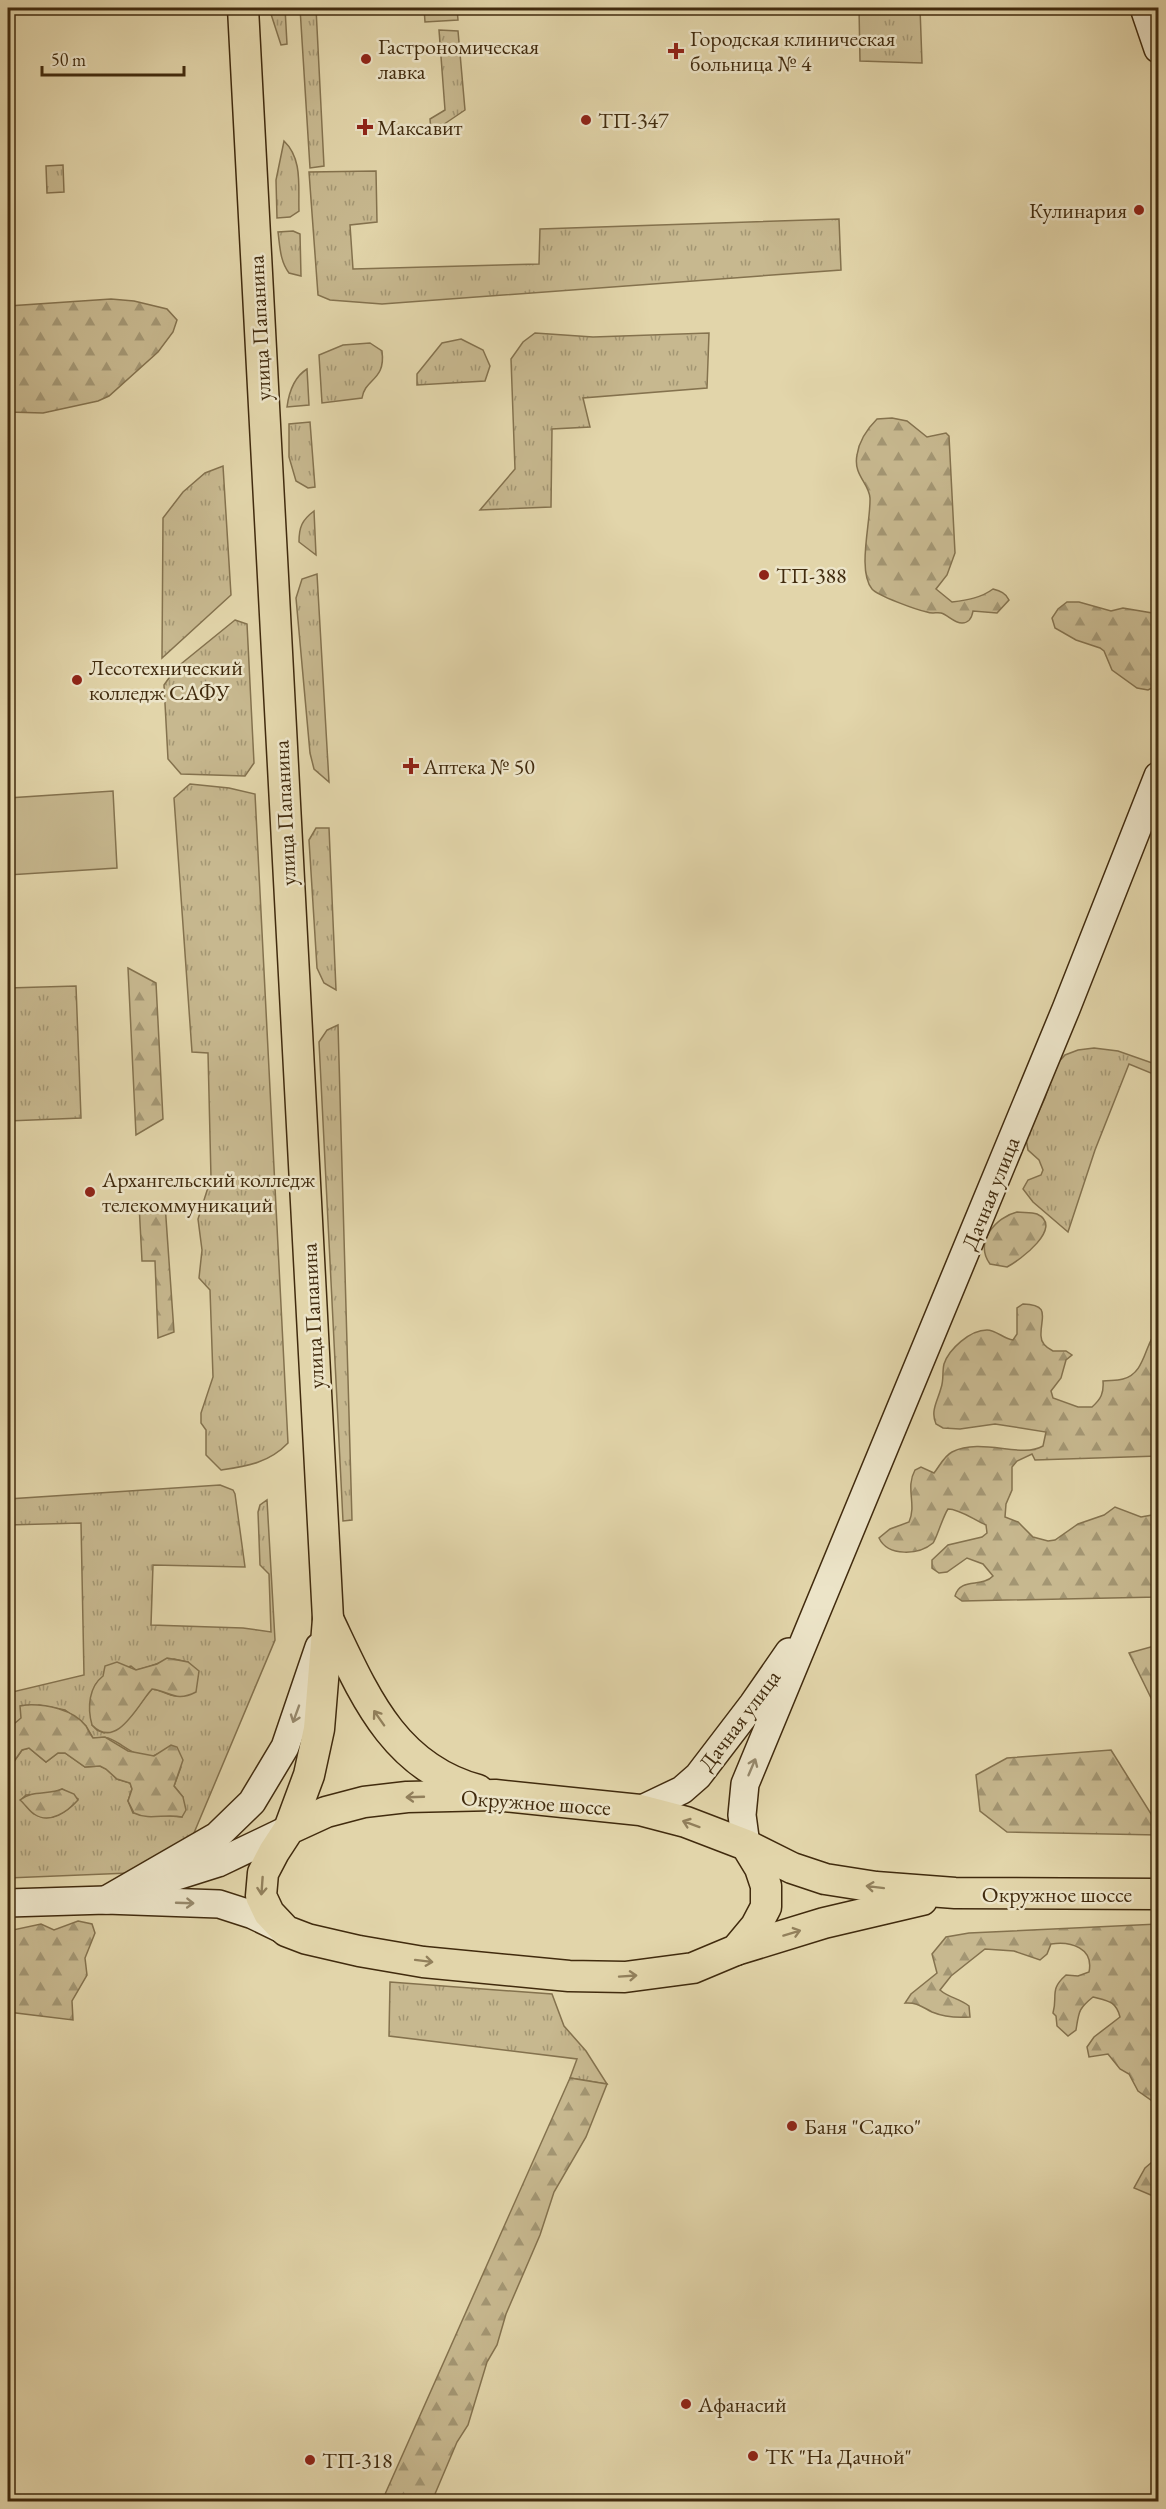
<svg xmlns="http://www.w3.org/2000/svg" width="1166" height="2509" viewBox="0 0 1166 2509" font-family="'EB Garamond',serif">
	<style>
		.grass { fill: url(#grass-tufts); stroke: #84724e; stroke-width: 1.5; fill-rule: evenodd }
		.forest { fill: url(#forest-firs); stroke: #84724e; stroke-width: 1.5 }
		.pitch { fill: #c7b88f; stroke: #84724e; stroke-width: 1.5 }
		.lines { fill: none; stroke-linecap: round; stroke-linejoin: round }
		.secondary-casing { stroke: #412b0e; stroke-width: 30 }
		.primary-casing { stroke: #412b0e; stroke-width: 33 }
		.secondary { stroke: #ece4c8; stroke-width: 27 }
		.primary { stroke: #e2d5aa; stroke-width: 30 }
		.oneway { stroke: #96886b }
		.oneway2 { stroke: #92805c }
		.poi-dot { fill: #8f2418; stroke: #ece4c8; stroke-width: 2 }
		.labels { text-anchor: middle; stroke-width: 5; stroke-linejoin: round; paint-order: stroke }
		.poi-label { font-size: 22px; fill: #412b0e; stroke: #ece4c8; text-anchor: start }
		.street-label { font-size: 22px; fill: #412b0e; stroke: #ece4c8 }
	</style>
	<defs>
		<pattern id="grass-tufts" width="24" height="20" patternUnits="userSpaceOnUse" patternTransform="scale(1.5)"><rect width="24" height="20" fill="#c7b88f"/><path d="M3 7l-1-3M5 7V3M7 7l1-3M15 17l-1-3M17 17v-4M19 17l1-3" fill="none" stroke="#a39673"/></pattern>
		<pattern id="forest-firs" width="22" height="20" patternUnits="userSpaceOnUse" patternTransform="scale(1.5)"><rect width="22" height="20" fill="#c7b88f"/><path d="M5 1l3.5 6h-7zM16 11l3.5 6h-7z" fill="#a39673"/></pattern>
	</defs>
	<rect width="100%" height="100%" fill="#e2d5aa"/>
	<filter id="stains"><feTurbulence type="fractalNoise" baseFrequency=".00333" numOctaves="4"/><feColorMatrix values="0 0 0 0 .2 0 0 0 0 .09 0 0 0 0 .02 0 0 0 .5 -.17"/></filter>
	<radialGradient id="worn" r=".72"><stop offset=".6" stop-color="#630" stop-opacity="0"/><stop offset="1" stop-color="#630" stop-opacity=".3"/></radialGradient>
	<g class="grass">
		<path d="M269,8h16l2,36 -6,1z"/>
		<path d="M300,8h16l8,158 -14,2z"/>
		<path d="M424,8h33l1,12 -33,2z"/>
		<path d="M859,8h61l2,55 -62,-2z"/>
		<path d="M9,11v93l3,41h-4z"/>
		<path d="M439,30l19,1 7,79 -34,23 -1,-14 15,-9z"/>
		<path d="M284,141c19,18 14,46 15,70l-9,6 -13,1 -1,-38z"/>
		<path d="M63,165l1,27 -17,1 -1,-27z"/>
		<path d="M376,171l1,51 -27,3 3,44 186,-5 1,-35 299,-10 2,51 -459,34 -52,-4 -12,-5 -9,-123z"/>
		<path d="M293,231l7,3 1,42 -12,-3c-9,-12 -9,-26 -11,-41z"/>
		<path d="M535,333l58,4 116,-4 -2,55 -124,10 7,29 -38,2 -1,78 -71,3 35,-41 -4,-110 12,-17z"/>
		<path d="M461,339l22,11 7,16 -5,15 -68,4v-11l25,-31z"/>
		<path d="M370,343l12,8c4,30 -17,27 -20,47l-40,5 -3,-48 24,-10z"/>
		<path d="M307,369l2,36 -22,2c2,-15 7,-30 20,-38z"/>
		<path d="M310,422l5,65 -7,1 -12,-7 -7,-24v-33z"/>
		<path d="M223,466l8,129 -69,63 1,-140 20,-26 22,-19z"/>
		<path d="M314,511l2,44 -17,-13c0,-15 3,-22 15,-31z"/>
		<path d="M317,574l12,208 -15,-13 -4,-16 -14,-155 6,-19z"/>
		<path d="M235,620l12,4 7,139 -9,13 -64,-2 -13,-15 -4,-74 12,-17z"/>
		<path d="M190,784l39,4 26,6 33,649c-19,20 -41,23 -67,27l-15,-15v-25l-5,-7v-10l12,-36 -3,-87 -11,-12 3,-28 -4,-31 13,-41 -3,-125 -16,-1 -18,-254z"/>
		<path d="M316,828h13l7,162 -12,-7 -7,-15 -8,-128z"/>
		<path d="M76,986l5,132 -73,3v-133z"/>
		<path d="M338,1025l14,495 -9,1 -24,-479 8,-12z"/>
		<path d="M1094,1048l24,3 40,14v11l-29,-12 -34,86 -27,82 -35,-30 -10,-13 5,-9 13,-5 2,-5 -4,-10 -11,-10 -2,-11 19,-41 10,-32 10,-11 13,-5z"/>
		<path d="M220,1485l13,5 2,4 10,73 -92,-2 -2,60 92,3 28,4 -2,-58 -9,-9 -2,-53 2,-7 7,-5 8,140 -97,231 -170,7v-108l14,-20 7,-2 17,14 12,-9h7l20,14 15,-1 6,3 11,10 13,4 2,6 -4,12 5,12 49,4 1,-20 -9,-11 7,-19 -21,-14c-20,12 -36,-10 -52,-15 -5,-1 -10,0 -15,0l-7,-12 -21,-16 -26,-5 -31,24v-36l76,-18 -3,-152 -73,2v-26zM174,1659l14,3 -8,34c-12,1 -17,-6 -28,-7 -21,23 -14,29 -48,44l-7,-3 -5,-5c-1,-44 -3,-43 39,-59l5,4c14,-2 24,-9 38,-11zM62,1789l16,10c-10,12 -28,25 -43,15 -5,-3 -10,-10 -14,-14l5,-5 25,-1z"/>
		<path d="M390,1982l162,12 12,32 22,25 21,33 -37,-6 7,-19 -188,-23z"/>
	</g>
	<g class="forest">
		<path d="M111,299l23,2 33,8 10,11 -4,12 -15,20 -49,44 -11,5 -55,12 -35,-1v-106z"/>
		<path d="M892,418l15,3 20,16 19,-4 3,3 6,117 -8,22 -11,14 16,13c15,-2 29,-4 41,-13 7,2 13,4 16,11l-12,13 -24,-2c-1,6 -4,12 -11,12 -8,0 -14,-8 -21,-10 -4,-1 -9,1 -14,-1 -10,-2 -49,-16 -55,-23 -15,-18 -1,-68 -2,-91 -1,-15 -17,-23 -13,-43 2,-14 10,-26 20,-36z"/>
		<path d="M1067,602h12l32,9 12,-3 35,6v71l-10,5 -11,-2 -25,-18 -8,-19 -4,-3 -24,-8 -21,-12 -3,-10 6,-9z"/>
		<path d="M128,968l28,15 7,136 -27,16z"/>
		<path d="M139,1204h26l9,128 -16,6 -3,-77h-13z"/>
		<path d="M1017,1212c6,1 14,0 20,2 28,13 -18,47 -30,53l-17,-3c-16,-22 6,-47 27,-52z"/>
		<path d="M1023,1304c29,1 17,14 18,32 0,7 6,12 12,15h13l6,4 -6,5 -5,18 -10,13 2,7 25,9h14c9,-8 12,-14 11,-26 7,-1 13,0 20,-2 23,-6 21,-35 35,-50v127l-123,4 -3,-6 -15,7 -5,6v23l-6,14 -1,13 13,5 15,15 15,4 7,-1 23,-16 26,-9 11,-8 26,10 17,-3v83l-196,4 -7,-5c5,-19 27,-8 38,-20l-10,-12 -16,-6 -20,14 -8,1 -7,-5v-8l16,-15 34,-8 5,-4 -1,-8c-12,-5 -26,-16 -38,-16 -5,7 -12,31 -15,34 -14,12 -45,14 -54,-5l11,-9 19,-7c8,-18 -4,-34 6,-52l6,-3 13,6c5,-6 10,-17 18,-21 30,-15 69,7 91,-6l3,-14 -51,-8 -35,5 -17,-1 -7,-4c-6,-13 2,-24 5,-36 3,-8 1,-16 3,-24 5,-15 26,-34 43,-34 9,0 17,9 26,10l4,-6v-26z"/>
		<path d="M1158,1645v63h-2l-27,-55z"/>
		<path d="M167,1658l21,4 11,9 -3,21c-21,11 -26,-1 -44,-3 -14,15 -35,62 -60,36 -5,-18 -3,-38 11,-49l2,-10 12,-4 19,8 21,-6z"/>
		<path d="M26,1705c20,-1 47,4 60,21 2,4 4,8 7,12l12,-1 23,14 26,5 17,-11 6,2 6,13 -9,26 9,11 3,13 -4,7c-17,-4 -32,4 -48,-4l-6,-12 4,-12 -2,-6 -13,-4 -11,-10 -6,-3 -15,1 -20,-14h-7l-12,9 -17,-14 -7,2 -14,20v-41l13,-11 -1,-12z"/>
		<path d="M1111,1750l47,75v10l-151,-3 -27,-21 -4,-36 31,-17z"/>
		<path d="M62,1789l12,5 4,6c-10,11 -28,25 -44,14 -5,-3 -9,-10 -14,-14 11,-10 29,-5 42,-11z"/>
		<path d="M78,1921l14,3 3,9 -10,25 2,17 -15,26 1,19 -65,-8v-81l33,-7 13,6z"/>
		<path d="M1158,1924v181l-20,-14 -9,-17 -9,-5 -12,-15 -19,3 -2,-10 7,-10 26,-20c-4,-16 -12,-16 -27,-20 -15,12 -14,15 -17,33l-8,6 -11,-10 -1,-10 -3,-3c5,-18 -4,-23 13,-38l12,1 11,-4c5,-24 -18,-31 -38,-28l-4,10 -7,6 -26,-9 -29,-2 -34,27 -11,14c9,8 19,8 29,16l1,11c-13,1 -26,0 -38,-5 -10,-5 -15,-10 -27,-9l6,-9 26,-21 -5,-19 14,-17 23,-4z"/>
		<path d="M570,2078l37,6 -21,53 -32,55 -14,43 -34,79 -9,31 -10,17 -19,63 -11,17 -25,59h-50z"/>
		<path d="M1158,2157v41l-24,-10 11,-20z"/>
	</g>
	<path class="pitch" d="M113,791l4,77 -109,7v-77z"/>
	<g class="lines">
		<g class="secondary-casing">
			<g id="secondary">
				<path d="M1144,8l14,41"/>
				<path d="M640,1810l42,-20 16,-14 55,-72 36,-52"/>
				<path d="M746,1845l-4,-30 3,-31 321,-775 92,-233"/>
				<path d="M158,1882l60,-19 71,-34"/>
				<path d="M106,1900l111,-64 35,-34 33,-55 34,-100"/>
				<path d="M8,1903l98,-3 113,4 34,11 33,16"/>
			</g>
		</g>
		<g class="primary-casing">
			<g id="primary">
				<path d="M243,8l85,1611 -9,110 -10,46 -20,54"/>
				<path d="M328,1619c35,73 64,148 150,171"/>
				<path d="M746,1845l14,23 6,18v21l-10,19 -20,24 -43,18 -68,9 -56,-1 -146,-14 -64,-11 -52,-12 -21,-8 -17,-18 -8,-17 2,-23 11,-21 15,-23 37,-17 38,-10 43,-5 88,-2 145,15 46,12 60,23 46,23 33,11 51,8 79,6 203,1"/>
				<path d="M736,1950l88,-27 98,-23"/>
			</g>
		</g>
		<use href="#secondary" class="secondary"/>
		<use href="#primary" class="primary"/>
	</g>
	<defs><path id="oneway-shaft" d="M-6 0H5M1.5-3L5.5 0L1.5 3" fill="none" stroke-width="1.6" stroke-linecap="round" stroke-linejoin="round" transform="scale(1.5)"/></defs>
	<g class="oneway">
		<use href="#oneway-shaft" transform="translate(296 1714) rotate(110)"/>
		<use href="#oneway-shaft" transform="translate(752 1767) rotate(-67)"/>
		<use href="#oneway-shaft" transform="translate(185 1903) rotate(2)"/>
	</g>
	<g class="oneway2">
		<use href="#oneway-shaft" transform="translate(379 1718) rotate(-125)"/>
		<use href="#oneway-shaft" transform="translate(415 1797) rotate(178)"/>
		<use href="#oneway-shaft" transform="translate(691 1824) rotate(-160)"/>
		<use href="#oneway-shaft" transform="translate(262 1886) rotate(94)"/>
		<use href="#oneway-shaft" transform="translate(875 1887) rotate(-173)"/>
		<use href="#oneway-shaft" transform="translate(792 1933) rotate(-17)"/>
		<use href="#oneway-shaft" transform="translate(424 1961) rotate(7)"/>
		<use href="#oneway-shaft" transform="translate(628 1976) rotate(-4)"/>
	</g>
	<g class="poi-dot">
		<path d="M673 42h6v6h6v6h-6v6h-6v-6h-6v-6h6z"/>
		<circle cx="366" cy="59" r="6"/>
		<circle cx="586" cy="120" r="6"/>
		<path d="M362 118h6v6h6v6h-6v6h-6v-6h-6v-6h6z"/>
		<circle cx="1139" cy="210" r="6"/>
		<circle cx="764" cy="575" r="6"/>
		<circle cx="77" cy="680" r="6"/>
		<path d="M408 757h6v6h6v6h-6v6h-6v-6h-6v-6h6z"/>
		<circle cx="90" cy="1192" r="6"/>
		<circle cx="792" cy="2126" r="6"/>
		<circle cx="686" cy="2404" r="6"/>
		<circle cx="753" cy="2456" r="6"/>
		<circle cx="310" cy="2460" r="6"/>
	</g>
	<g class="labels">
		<g class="poi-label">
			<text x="690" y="46">Городская клиническая<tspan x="690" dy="25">больница № 4</tspan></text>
			<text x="378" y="54">Гастрономическая<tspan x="378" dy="25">лавка</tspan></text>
			<text x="598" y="128">ТП-347</text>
			<text x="377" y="135">Максавит</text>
			<text x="1127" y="218" text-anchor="end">Кулинария</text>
			<text x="776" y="583">ТП-388</text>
			<text x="89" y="675">Лесотехнический<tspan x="89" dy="25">колледж САФУ</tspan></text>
			<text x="423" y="774">Аптека № 50</text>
			<text x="102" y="1187">Архангельский колледж<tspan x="102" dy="25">телекоммуникаций</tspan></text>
			<text x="804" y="2134">Баня "Садко"</text>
			<text x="698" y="2412">Афанасий</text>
			<text x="765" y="2464">ТК "На Дачной"</text>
			<text x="322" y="2468">ТП-318</text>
		</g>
		<g class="street-label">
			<text transform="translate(259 328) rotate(-93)" y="8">улица Папанина</text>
			<text transform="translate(284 813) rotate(-93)" y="8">улица Папанина</text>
			<text transform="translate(990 1193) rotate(-68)" y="8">Дачная улица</text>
			<text transform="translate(312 1316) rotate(-93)" y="8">улица Папанина</text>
			<text transform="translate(739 1720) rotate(-53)" y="8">Дачная улица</text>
			<text transform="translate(536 1802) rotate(4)" y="8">Окружное шоссе</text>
			<text x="1057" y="1902">Окружное шоссе</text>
		</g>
	</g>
	<rect width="1166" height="2509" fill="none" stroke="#e2d5aa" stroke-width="30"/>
	<rect x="9" y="9" width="1148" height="2491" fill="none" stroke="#412b0e" stroke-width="3"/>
	<rect x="15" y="15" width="1136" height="2479" fill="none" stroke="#412b0e" stroke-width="1.5"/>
	<path d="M42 66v9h142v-9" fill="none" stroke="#412b0e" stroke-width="3"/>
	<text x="51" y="66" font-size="18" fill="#412b0e" stroke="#ece4c8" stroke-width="4.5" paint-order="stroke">50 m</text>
	<rect width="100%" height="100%" filter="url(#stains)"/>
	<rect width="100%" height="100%" fill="url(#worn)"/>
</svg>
